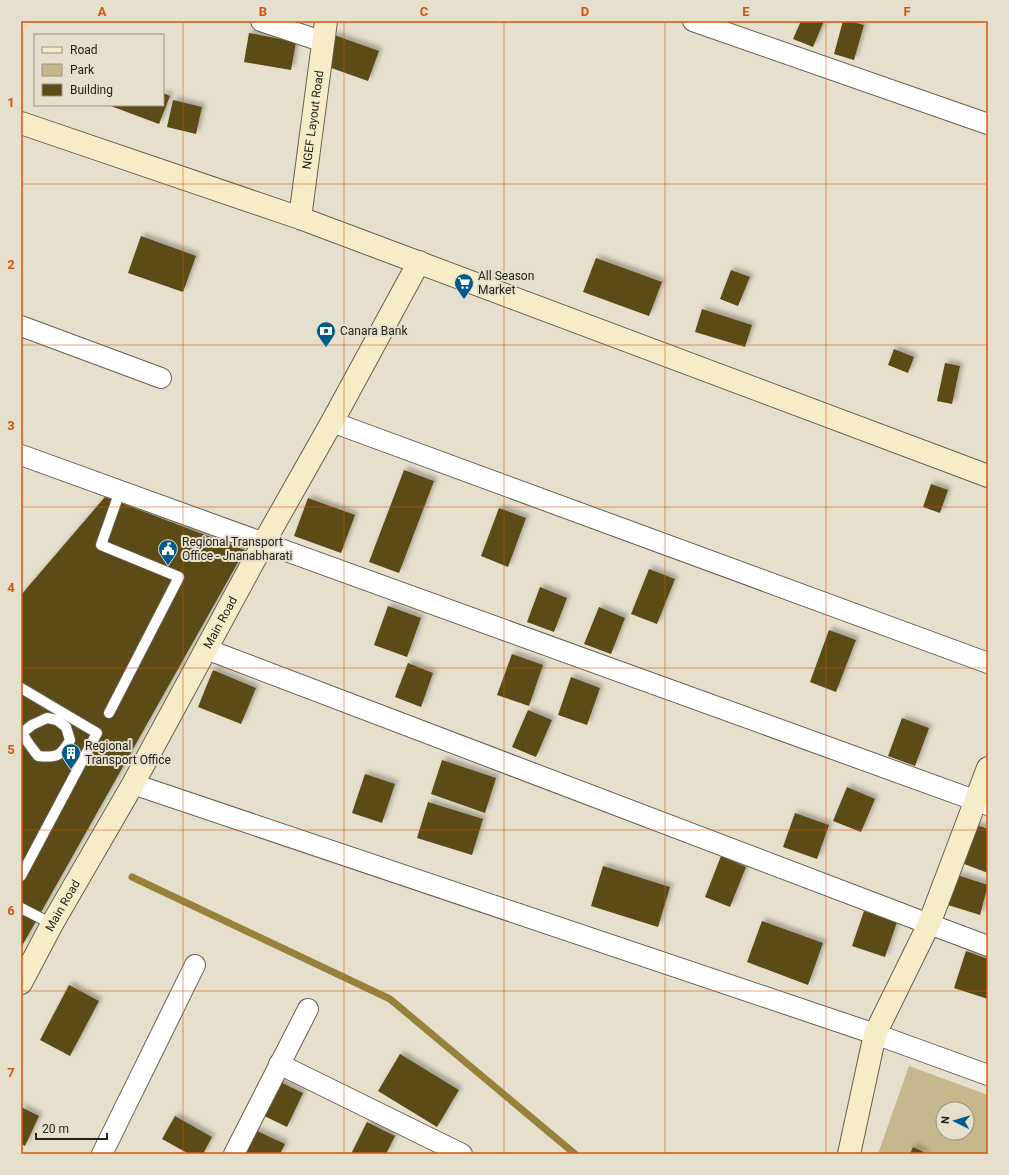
<svg xmlns="http://www.w3.org/2000/svg" width="1009" height="1175" viewBox="0 0 1009 1175" font-family="Roboto,sans-serif">
	<style>
		.green { fill: #c6b78c; fill-rule: evenodd }
		.lines { fill: none; stroke-linecap: round; stroke-linejoin: round }
		.stream { stroke: #97813b; stroke-width: 7 }
		.building { fill: #5b4b14; filter: url(#shadow) }
		.lane-casing { stroke: #666151; stroke-width: 12 }
		.street-casing { stroke: #666151; stroke-width: 22 }
		.secondary-casing { stroke: #666151; stroke-width: 24 }
		.lane { stroke: #fff; stroke-width: 10 }
		.street { stroke: #fff; stroke-width: 20 }
		.secondary { stroke: #f6ecc8; stroke-width: 22 }
		.grid { fill: none; stroke: #d4540e; stroke-width: 1; stroke-opacity: 0.55 }
		.labels { text-anchor: middle; stroke-width: 4; stroke-linejoin: round; paint-order: stroke }
		.street-label { font-size: 12px; fill: #25231c; stroke: #e5dfcc }
		.poi-label { font-size: 12px; fill: #25231c; stroke: #e5dfcc; text-anchor: start }
		.neatline { fill: none; stroke: #d4540e; stroke-width: 1.5 }
		.grid-label { font-size: 13px; text-anchor: middle; font-weight: bold; fill: #d4540e }
	</style>
	<defs>
		<filter id="shadow"><feDropShadow dx="3.5" dy="-3.5" stdDeviation="2" flood-color="#0004"/></filter>
	</defs>
	<rect width="100%" height="100%" fill="#e5dfcc"/>
	<path class="green" d="M909,1066l79,29v59h-110zM943,1109h24v24h-24z"/>
	<g class="lines">
		<path class="stream" d="M132,877l258,122 185,155"/>
	</g>
	<g class="building">
		<path d="M801,21h23l-11,26 -20,-8z"/>
		<path d="M843,21h6l15,4 -10,35 -20,-6z"/>
		<path d="M249,33l47,9 -5,28 -47,-8z"/>
		<path d="M334,35l45,16 -11,30 -45,-16z"/>
		<path d="M163,93l7,3 -11,28 -51,-19h55z"/>
		<path d="M173,100l29,7 -6,27 -29,-7z"/>
		<path d="M141,236l55,20 -13,36 -55,-19z"/>
		<path d="M596,258l66,24 -13,34 -66,-24z"/>
		<path d="M731,270l19,7 -12,29 -18,-7z"/>
		<path d="M702,309l50,16 -7,22 -50,-15z"/>
		<path d="M894,349l20,8 -6,16 -20,-8z"/>
		<path d="M945,363l15,3 -8,38 -15,-3z"/>
		<path d="M404,470l30,11 -35,92 -30,-11z"/>
		<path d="M931,484l17,6 -8,23 -17,-6z"/>
		<path d="M105,497l140,53 -223,396 -1,-1v-350z"/>
		<path d="M308,498l47,17 -14,38 -47,-17z"/>
		<path d="M499,508l27,10 -18,49 -27,-11z"/>
		<path d="M649,569l26,10 -18,45 -26,-10z"/>
		<path d="M540,587l27,11 -13,34 -27,-10z"/>
		<path d="M388,606l33,12 -14,39 -33,-12z"/>
		<path d="M599,607l26,11 -14,36 -27,-10z"/>
		<path d="M829,630l27,10 -20,52 -26,-10z"/>
		<path d="M512,654l31,11 -14,41 -32,-11z"/>
		<path d="M408,663l25,10 -12,34 -26,-10z"/>
		<path d="M213,670l43,18 -15,36 -43,-17z"/>
		<path d="M571,677l29,11 -13,37 -29,-10z"/>
		<path d="M528,710l24,10 -16,37 -24,-10z"/>
		<path d="M902,718l27,10 -14,38 -27,-10z"/>
		<path d="M442,760l54,18 -11,35 -54,-19z"/>
		<path d="M365,774l30,10 -13,39 -30,-10z"/>
		<path d="M847,787l28,12 -14,33 -28,-11z"/>
		<path d="M428,802l55,17 -11,36 -55,-17z"/>
		<path d="M795,813l34,12 -12,34 -34,-12z"/>
		<path d="M973,824l15,5v44l-29,-11z"/>
		<path d="M721,856l25,11 -16,40 -25,-10z"/>
		<path d="M603,866l67,21 -12,40 -67,-21z"/>
		<path d="M957,875l31,10 -8,30 -32,-10z"/>
		<path d="M864,911l33,11 -12,35 -33,-11z"/>
		<path d="M762,921l61,22 -15,42 -61,-23z"/>
		<path d="M966,951l22,8v40l-34,-11z"/>
		<path d="M69,985l30,16 -29,55 -30,-16z"/>
		<path d="M400,1054l59,36 -22,37 -59,-36z"/>
		<path d="M274,1079l29,14 -16,34 -29,-14z"/>
		<path d="M21,1107l18,9 -14,30 -4,-2z"/>
		<path d="M175,1116l37,21 -9,17h-14l-27,-15z"/>
		<path d="M367,1122l28,14 -9,18h-35z"/>
		<path d="M253,1129l32,15 -5,10h-39z"/>
		<path d="M913,1147l15,7h-18z"/>
	</g>
	<g class="lines">
		<g class="lane-casing">
			<g id="lane">
				<path d="M21,688l76,45 -76,143"/>
				<path d="M109,713l70,-136 -78,-32 19,-54"/>
				<path d="M21,730c4,10 11,18 17,26 19,2 23,0 32,-16l-4,-13 -9,-7 -10,-2 -15,7 -10,8h-1"/>
				<path d="M21,908l31,16"/>
			</g>
		</g>
		<g class="street-casing">
			<g id="street">
				<path d="M261,21l63,21"/>
				<path d="M693,21l295,103"/>
				<path d="M21,326l140,52"/>
				<path d="M332,422l656,241"/>
				<path d="M21,455l967,350"/>
				<path d="M206,649l723,275 59,22"/>
				<path d="M133,784l742,250 113,41"/>
				<path d="M279,1064l183,90"/>
				<path d="M102,1154l93,-189"/>
				<path d="M234,1154l74,-145"/>
			</g>
		</g>
		<g class="secondary-casing">
			<g id="secondary">
				<path d="M21,123l279,95 688,258"/>
				<path id="s1" d="M300,218l26,-197"/>
				<path id="s2" d="M21,983l31,-59 81,-140 130,-240 69,-122 87,-160"/>
				<path d="M849,1154l26,-120 54,-110 59,-156"/>
			</g>
		</g>
		<use href="#lane" class="lane"/>
		<use href="#street" class="street"/>
		<use href="#secondary" class="secondary"/>
	</g>
	<path class="grid" d="M183,21v1133M344,21v1133M504,21v1133M665,21v1133M826,21v1133M21,184h967M21,345h967M21,507h967M21,668h967M21,830h967M21,991h967"/>
	<defs>
		<g id="supermarket-pin" transform="scale(1)"><path d="M0 17L-7.5 6A9.5 9.5 0 1 1 7.5 6Z" fill="#005c8d" stroke="#e5dfcc"/><path d="M-6-5.5h2.5l.6 2H6L4.5 2H-2.5L-4.4-4H-6ZM-1.5 3.2a1.3 1.3 0 1 0 .1 0ZM3 3.2a1.3 1.3 0 1 0 .1 0Z" fill="#fff"/></g>
		<g id="bank-pin" transform="scale(1)"><path d="M0 17L-7.5 6A9.5 9.5 0 1 1 7.5 6Z" fill="#005c8d" stroke="#e5dfcc"/><path d="M-6-4H6V4H-6ZM0-2.3a2.3 2.3 0 1 0 0 4.6a2.3 2.3 0 1 0 0-4.6Z" fill="#fff"/></g>
		<g id="civic-pin" transform="scale(1)"><path d="M0 17L-7.5 6A9.5 9.5 0 1 1 7.5 6Z" fill="#005c8d" stroke="#e5dfcc"/><path d="M-.6-6.5H3V-4.5H.6V-3L4-1V1h2V6H-6V1h2V-1L-.6-3ZM-1.2 2.5V6h2.4V2.5Z" fill="#fff"/></g>
		<g id="building-pin" transform="scale(1)"><path d="M0 17L-7.5 6A9.5 9.5 0 1 1 7.5 6Z" fill="#005c8d" stroke="#e5dfcc"/><path d="M-4-6H4V6H1V3H-1V6H-4ZM-2.5-4.3h1.7v1.8h-1.7ZM.8-4.3h1.7v1.8H.8ZM-2.5-1h1.7V.8h-1.7ZM.8-1h1.7V.8H.8Z" fill="#fff"/></g>
	</defs>
	<g fill-rule="evenodd">
		<use href="#supermarket-pin" x="464" y="283"/>
		<use href="#bank-pin" x="326" y="331"/>
		<use href="#civic-pin" x="168" y="549"/>
		<use href="#building-pin" x="71" y="753"/>
	</g>
	<g class="labels">
		<g class="street-label">
			<text dy="4" stroke="none"><textPath href="#s1" startOffset="99">NGEF Layout Road</textPath></text>
			<text dy="4" stroke="none"><textPath href="#s2" startOffset="412">Main Road</textPath></text>
			<text dy="4" stroke="none"><textPath href="#s2" startOffset="88">Main Road</textPath></text>
		</g>
		<g class="poi-label">
			<text x="478" y="280">All Season<tspan x="478" dy="14">Market</tspan></text>
			<text x="340" y="335">Canara Bank</text>
			<text x="182" y="546">Regional Transport<tspan x="182" dy="14">Office - Jnanabharati</tspan></text>
			<text x="85" y="750">Regional<tspan x="85" dy="14">Transport Office</tspan></text>
		</g>
	</g>
	<rect width="1009" height="1175" fill="none" stroke="#e5dfcc" stroke-width="44"/>
	<rect x="34" y="34" width="130" height="72" fill="#e5dfcc" stroke="#989486"/>
	<rect x="42" y="47" width="20" height="6" fill="#f6ecc8" stroke="#989486"/>
	<text x="70" y="54" font-size="12" fill="#25231c">Road</text>
	<rect x="42" y="64" width="20" height="12" fill="#c6b78c" stroke="#989486"/>
	<text x="70" y="74" font-size="12" fill="#25231c">Park</text>
	<rect x="42" y="84" width="20" height="12" fill="#5b4b14" stroke="#989486"/>
	<text x="70" y="94" font-size="12" fill="#25231c">Building</text>
	<g transform="translate(955 1121) rotate(275)"><circle r="19" fill="#e5dfcc" stroke="#989486"/>
	<path d="M0-3L7 15L0 10L-7 15Z" fill="#005c8d"/>
	<text y="-6" font-size="11" font-weight="bold" text-anchor="middle" fill="#25231c">N</text>
	</g>
	<path d="M36 1133v6h71v-6" fill="none" stroke="#25231c" stroke-width="2"/>
	<text x="42" y="1133" font-size="12" fill="#25231c" stroke="#e5dfcc" stroke-width="3" paint-order="stroke">20 m</text>
	<rect x="22" y="22" width="965" height="1131" class="neatline"/>
	<g class="grid-label">
		<text x="102" y="16">A</text>
		<text x="263" y="16">B</text>
		<text x="424" y="16">C</text>
		<text x="585" y="16">D</text>
		<text x="746" y="16">E</text>
		<text x="907" y="16">F</text>
		<text x="11" y="107">1</text>
		<text x="11" y="269">2</text>
		<text x="11" y="430">3</text>
		<text x="11" y="592">4</text>
		<text x="11" y="754">5</text>
		<text x="11" y="915">6</text>
		<text x="11" y="1077">7</text>
	</g>
</svg>
